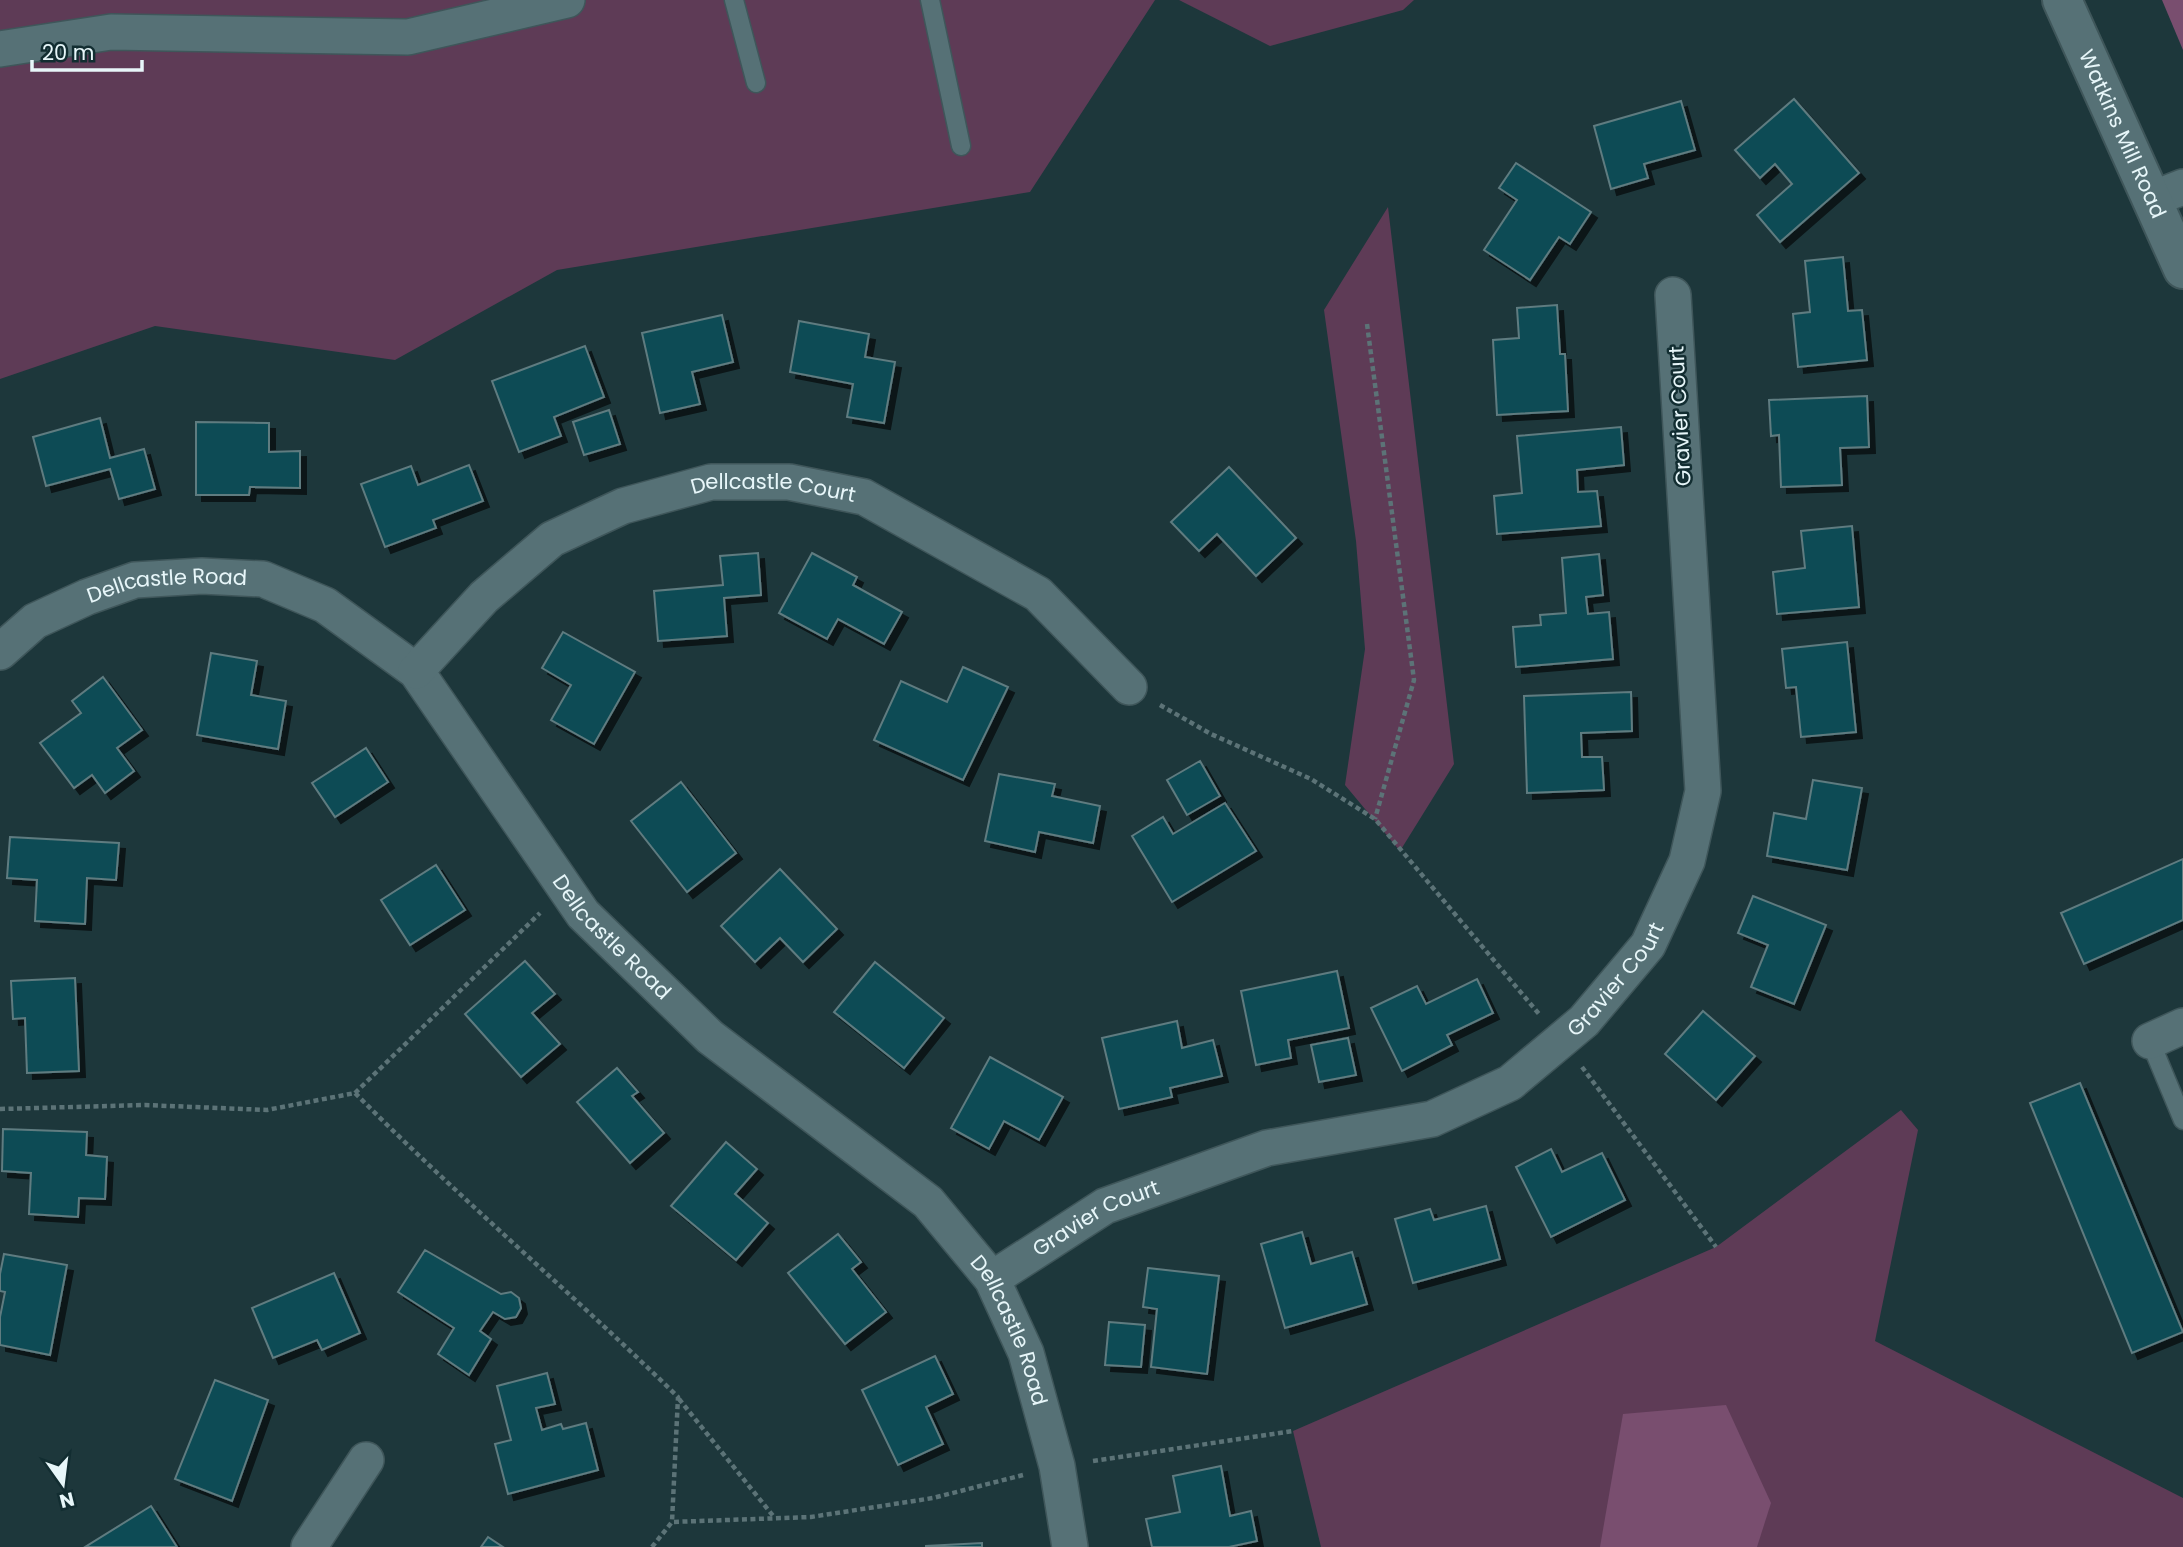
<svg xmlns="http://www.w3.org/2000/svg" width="2183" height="1547" viewBox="0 0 2183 1547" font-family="Poppins,sans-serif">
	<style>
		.green { fill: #5e3b56 }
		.forest { fill: #794e6f }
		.building { fill: #0d4c54; stroke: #5f7b80; stroke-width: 2; filter: url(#shadow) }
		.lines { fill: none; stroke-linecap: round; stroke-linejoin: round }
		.service-casing { stroke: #3f565a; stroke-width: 21 }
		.minor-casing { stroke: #3f565a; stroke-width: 38 }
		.tertiary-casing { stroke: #3f565a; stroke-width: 42 }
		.path { stroke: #5c7377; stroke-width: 4.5; stroke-dasharray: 5 3.5; stroke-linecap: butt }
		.service { stroke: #567176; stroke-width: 18 }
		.minor { stroke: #567176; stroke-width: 35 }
		.tertiary { stroke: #567176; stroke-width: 38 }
		.labels { text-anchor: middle; stroke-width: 5; stroke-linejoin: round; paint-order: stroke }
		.street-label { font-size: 21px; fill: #e7f6f9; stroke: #122d31 }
	</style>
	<defs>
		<filter id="shadow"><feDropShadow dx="6" dy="6" stdDeviation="0" flood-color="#0009"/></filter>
	</defs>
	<rect width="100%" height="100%" fill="#1d373b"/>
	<g class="green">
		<path d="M0,0h1155l-125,192 -473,78 -162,90 -240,-34 -155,53z"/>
		<path d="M1179,0h235l-11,10 -133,36z"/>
		<path d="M1388,207l66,557 -54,87 -55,-66 20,-136 -9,-108 -32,-231z"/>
		<path d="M1901,1110l17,20 -43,211 308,157v49h-862l-28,-116 423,-184z"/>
	</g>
	<g class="forest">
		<path d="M2162,0h21v50z"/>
		<path d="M1726,1405l45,98 -14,44h-157l23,-133z"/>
	</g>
	<g class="building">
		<path d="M1794,99l65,74 -79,69 -23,-27 35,-31 -17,-20 -15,14 -25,-28z"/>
		<path d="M1681,101l14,49 -51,14 4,14 -37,11 -17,-63z"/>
		<path d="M1516,163l75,49 -21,32 -11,-7 -29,43 -46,-30 33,-50 -18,-12z"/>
		<path d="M1843,257l5,54 14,-1 5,50 -69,7 -5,-53 17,-2 -5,-51z"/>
		<path d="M1557,305l3,49h5l3,57 -71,4 -4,-75 26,-2 -2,-30z"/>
		<path d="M722,315l11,47 -41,10 8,32 -40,9 -18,-80z"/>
		<path d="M799,321l70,13 -4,23 30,5 -11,61 -37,-6 6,-33 -63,-12z"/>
		<path d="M585,346l19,51 -50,20 7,19 -42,16 -27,-71z"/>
		<path d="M1867,396l2,51 -29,1 2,37 -61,2 -2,-52 -8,1 -2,-36z"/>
		<path d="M609,410l11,34 -36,11 -11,-33z"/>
		<path d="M100,418l10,40 34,-9 11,40 -36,10 -9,-30 -64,17 -13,-49z"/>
		<path d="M196,422l73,1v29l31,-1v37l-50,-1 -1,8h-53z"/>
		<path d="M1621,427l3,38 -47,5 1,22 19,-1 4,35 -104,8 -3,-38 28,-3 -5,-57z"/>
		<path d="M469,465l14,36 -50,19 3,8 -51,19 -24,-63 50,-18 7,19z"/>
		<path d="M1229,467l67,71 -40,38 -39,-42 -18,17 -28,-29z"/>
		<path d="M1852,526l7,81 -82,7 -4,-42 32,-4 -4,-37z"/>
		<path d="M758,553l3,42 -37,3 3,38 -69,5 -4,-50 69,-6 -3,-29z"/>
		<path d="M812,553l45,24 -4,8 49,27 -18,32 -46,-25 -11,20 -48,-26z"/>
		<path d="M1599,554l4,41 -17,2 2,17 21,-2 4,47 -97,8 -3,-40 28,-2 -1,-10 26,-2 -4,-55z"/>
		<path d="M563,632l72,40 -41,72 -43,-24 20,-35 -29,-17z"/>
		<path d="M1847,642l9,90 -55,5 -5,-50 -10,1 -4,-39z"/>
		<path d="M211,653l46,8 -6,34 35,6 -8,48 -81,-14z"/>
		<path d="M963,667l45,20 -45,93 -89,-40 27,-59 46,21z"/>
		<path d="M103,677l39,53 -25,18 17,23 -29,22 -13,-18 -18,13 -34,-45 41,-30 -9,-12z"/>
		<path d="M1631,692l1,39 -51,2 1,24h20l2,33 -77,3 -3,-97z"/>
		<path d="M366,748l22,34 -53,35 -23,-34z"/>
		<path d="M1200,761l20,35 -33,19 -20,-35z"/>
		<path d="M999,774l56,10 -3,12 48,10 -7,37 -54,-11 -4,20 -50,-11z"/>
		<path d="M1813,780l49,8 -15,82 -80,-14 7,-43 32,6z"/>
		<path d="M681,782l55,71 -49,39 -56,-71z"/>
		<path d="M1225,803l31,48 -84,51 -40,-66 31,-19 10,17z"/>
		<path d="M10,837l109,6 -3,37 -29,-2 -2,46 -50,-3 2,-41 -30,-2z"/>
		<path d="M2183,859v61l-99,44 -23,-51z"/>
		<path d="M436,865l29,45 -55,35 -29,-45z"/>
		<path d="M780,869l57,60 -34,33 -23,-24 -25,24 -34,-36z"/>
		<path d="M1753,896l73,29 -32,79 -43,-17 17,-42 -30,-12z"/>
		<path d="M525,961l30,33 -23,19 28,31 -39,33 -56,-63z"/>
		<path d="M875,962l69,56 -40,50 -70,-56z"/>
		<path d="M1337,971l12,57 -61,12 3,18 -35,7 -15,-74z"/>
		<path d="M75,978l4,93 -52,2 -2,-55 -12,1 -2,-38z"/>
		<path d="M1477,979l16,34 -46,22 5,10 -50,26 -31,-63 46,-22 9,18z"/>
		<path d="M1703,1011l52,45 -39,44 -51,-46z"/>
		<path d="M1177,1021l5,27 31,-8 9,36 -52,12 2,9 -53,12 -17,-71z"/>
		<path d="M1348,1038l8,37 -37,7 -8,-37z"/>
		<path d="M990,1057l73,40 -24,43 -35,-19 -15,28 -38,-21z"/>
		<path d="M617,1068l21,24 -6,4 32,37 -34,30 -53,-61z"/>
		<path d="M2080,1083l103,249 -51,21 -102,-250z"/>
		<path d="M3,1129l84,3 -1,23 21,2 -2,42 -26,-1 -1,19 -49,-3 2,-41 -29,-2z"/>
		<path d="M726,1142l31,27 -22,25 33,29 -32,37 -65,-54z"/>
		<path d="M1551,1149l11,23 40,-19 23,47 -74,37 -35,-70z"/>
		<path d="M1486,1206l14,53 -87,24 -18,-64 35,-10 4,11z"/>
		<path d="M1302,1232l9,32 41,-12 15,52 -82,24 -24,-84z"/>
		<path d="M838,1234l23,28 -9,7 34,43 -41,32 -57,-71z"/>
		<path d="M425,1250l76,44 10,-2 8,6 2,10 -5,9 -11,2 -12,-7 -13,19 11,8 -22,36 -31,-21 16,-26 -56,-36z"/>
		<path d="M4,1254l63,11 -17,90 -50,-10v-28l5,-25 -5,-1v-17z"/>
		<path d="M1148,1268l71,8 -12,98 -56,-7 6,-58 -14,-2z"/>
		<path d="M334,1273l26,60 -38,17 -5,-10 -44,18 -21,-50z"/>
		<path d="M1109,1322l36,3 -4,42 -36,-2z"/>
		<path d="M935,1356l18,38 -27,13 17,37 -45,21 -36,-75z"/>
		<path d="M547,1373l8,31 -19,4 6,22 19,-6 2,5 23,-6 12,47 -90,24 -13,-50 16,-4 -14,-54z"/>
		<path d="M215,1380l53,20 -36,101 -57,-22z"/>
		<path d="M1221,1466l9,50 21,-5 6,30 -28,6h-77l-6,-28 34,-7 -7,-36z"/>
		<path d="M151,1506l26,41h-92z"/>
		<path d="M488,1537l15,10h-22z"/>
		<path d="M982,1543v4h-56v-1z"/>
	</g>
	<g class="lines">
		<g class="service-casing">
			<g id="service">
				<path d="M734,0l22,83"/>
				<path d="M930,0l31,146"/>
				<path d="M2150,1041l33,79"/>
			</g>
		</g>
		<g class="minor-casing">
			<g id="minor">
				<path d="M0,49l111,-17 297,5 159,-37"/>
				<path d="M2152,199l31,-12"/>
				<path id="s1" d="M0,652l35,-31 52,-24 48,-17 67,-4 61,3 62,26 91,66 167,243 127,123 218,165 64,77 34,74 31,113 13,81"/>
				<path id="s2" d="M416,671l68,-74 68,-58 71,-33 88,-24h78l75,15 174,97 91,93"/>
				<path d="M2150,1041l33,-15"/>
				<path id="s3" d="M992,1279l113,-73 162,-58 165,-29 78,-36 74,-62 64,-76 39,-84 16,-70 -30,-496"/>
				<path d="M309,1547l57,-87"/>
			</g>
		</g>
		<g class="tertiary-casing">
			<g id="tertiary">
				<path id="s4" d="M2062,0l121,269"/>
			</g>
		</g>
		<g class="path">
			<path d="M1367,324l47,356 -39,139"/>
			<path d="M1160,705l51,29 100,45 64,40 164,195"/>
			<path d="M1582,1067l134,180"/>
			<path d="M355,1093l185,-180"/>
			<path d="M0,1109l145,-4 122,5 88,-17c104,105 217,200 323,304l-6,125"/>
			<path d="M679,1399l95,118"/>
			<path d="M1093,1461l200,-30"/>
			<path d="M652,1547l20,-25 139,-5 122,-19 90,-23"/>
		</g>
		<use href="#service" class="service"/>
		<use href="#minor" class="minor"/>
		<use href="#tertiary" class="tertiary"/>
	</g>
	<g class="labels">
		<g class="street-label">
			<text dy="7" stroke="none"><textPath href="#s4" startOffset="147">Watkins Mill Road</textPath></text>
			<text transform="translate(1680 416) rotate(-93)" y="7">Gravier Court</text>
			<text dy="7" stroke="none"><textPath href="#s2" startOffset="422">Dellcastle Court</textPath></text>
			<text dy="7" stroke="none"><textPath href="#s1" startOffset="186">Dellcastle Road</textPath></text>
			<text dy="7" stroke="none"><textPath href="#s1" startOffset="794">Dellcastle Road</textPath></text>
			<text dy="7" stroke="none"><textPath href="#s3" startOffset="709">Gravier Court</textPath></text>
			<text dy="7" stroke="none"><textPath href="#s3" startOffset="121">Gravier Court</textPath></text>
			<text dy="7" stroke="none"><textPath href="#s1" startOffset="1362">Dellcastle Road</textPath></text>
		</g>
	</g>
	<g transform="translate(63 1484) rotate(166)" stroke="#122d31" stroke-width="5" paint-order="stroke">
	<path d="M0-5L12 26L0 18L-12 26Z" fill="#e7f6f9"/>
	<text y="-10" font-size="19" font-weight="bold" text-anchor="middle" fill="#e7f6f9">N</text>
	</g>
	<path d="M32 60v10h110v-10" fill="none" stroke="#e7f6f9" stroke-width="3.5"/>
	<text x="42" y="60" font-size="21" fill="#e7f6f9" stroke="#122d31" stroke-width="5" paint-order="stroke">20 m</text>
</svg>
